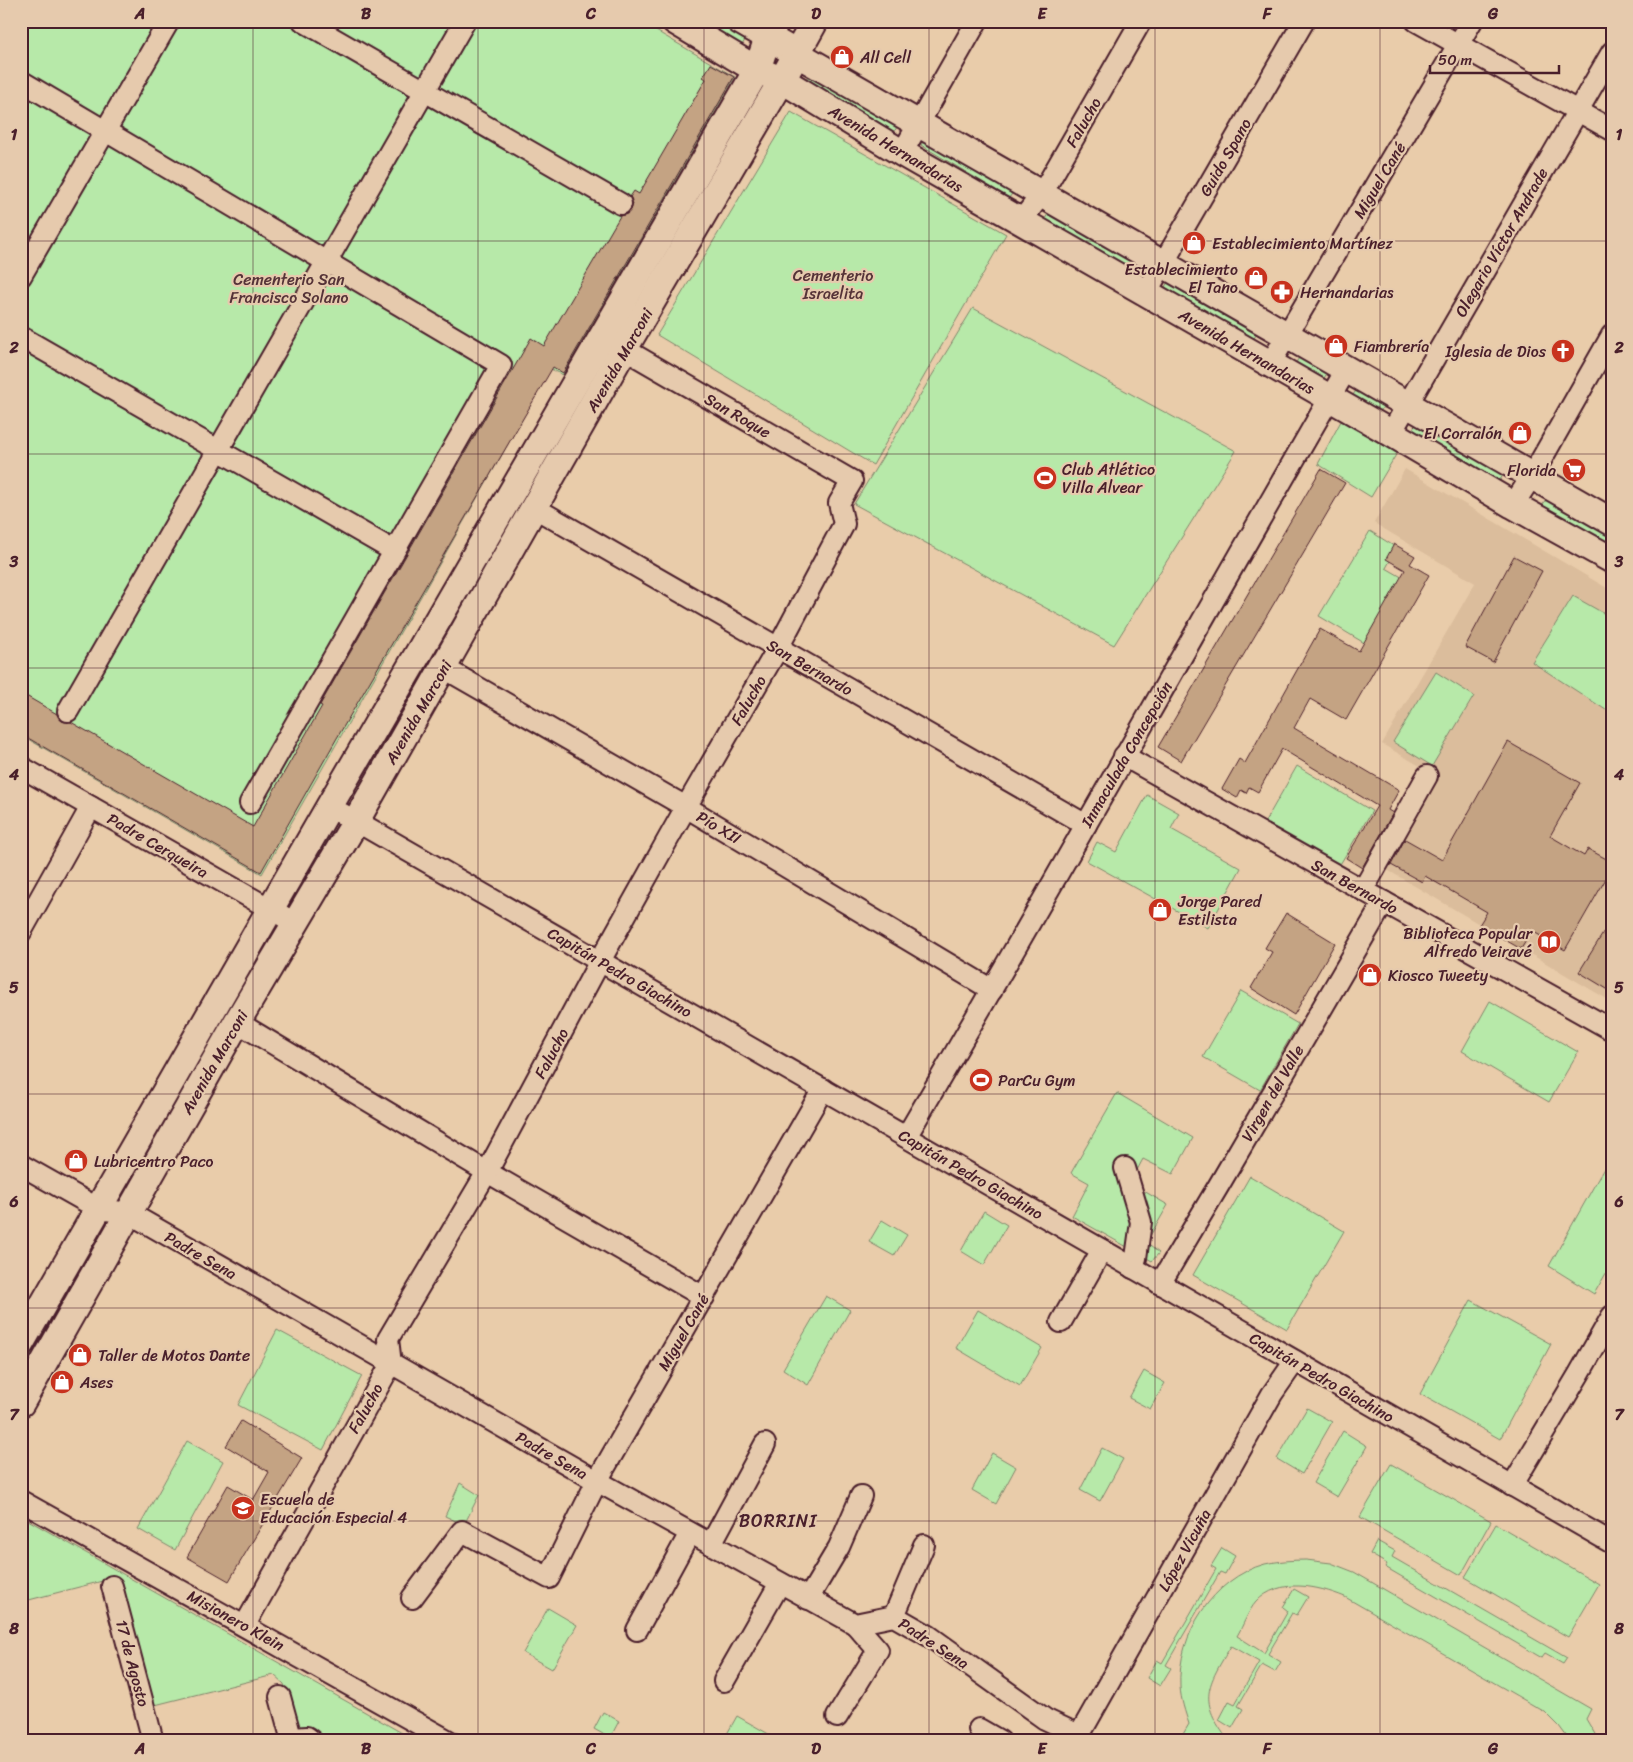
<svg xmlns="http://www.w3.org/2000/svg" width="1633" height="1762" viewBox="0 0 1633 1762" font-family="Sriracha,sans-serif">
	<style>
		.built { fill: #dbbd9c }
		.green { fill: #b7e9a9; stroke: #80846a }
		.building { fill: #c4a383; stroke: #4a1f2b }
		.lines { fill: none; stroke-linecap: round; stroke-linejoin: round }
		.minor-casing { stroke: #4a1f2b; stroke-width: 24 }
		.major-casing { stroke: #4a1f2b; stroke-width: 30 }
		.minor { stroke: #e6caad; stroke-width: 20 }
		.major { stroke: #e6caad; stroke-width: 26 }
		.grid { fill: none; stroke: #4a1f2b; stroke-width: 1; stroke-opacity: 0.55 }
		.labels { text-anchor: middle; stroke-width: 4.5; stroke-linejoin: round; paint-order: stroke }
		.poi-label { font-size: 16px; fill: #4a1f2b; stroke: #e6caad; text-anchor: start }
		.street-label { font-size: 16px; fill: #4a1f2b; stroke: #e6caad }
		.park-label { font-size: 16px; fill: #553338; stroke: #e6caad }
		.neighbourhood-label { font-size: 18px; letter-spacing: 1px; fill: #4a1f2b; stroke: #e6caad }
		.neatline { fill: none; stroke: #4a1f2b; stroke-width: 2 }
		.grid-label { font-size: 16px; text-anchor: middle; font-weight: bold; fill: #4a1f2b }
	</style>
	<rect width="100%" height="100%" fill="#e9ccaa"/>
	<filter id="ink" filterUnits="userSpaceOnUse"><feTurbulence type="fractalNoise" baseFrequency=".02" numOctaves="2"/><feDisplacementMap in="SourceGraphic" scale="10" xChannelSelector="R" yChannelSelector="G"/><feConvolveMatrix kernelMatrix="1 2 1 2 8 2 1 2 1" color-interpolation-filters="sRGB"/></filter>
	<g filter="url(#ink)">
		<path class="built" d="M1405,469l207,122v411l-233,-137 53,-92 -50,-29 93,-161 -101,-60z"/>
		<g class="green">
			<path d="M21,21h618l96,56 -172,298 -12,-6 -289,505 -241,-139z"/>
			<path d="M687,21h38l23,14 -10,17z"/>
			<path d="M809,75l88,52 -3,5 -89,-52z"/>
			<path d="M791,112l215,122 -133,231 -216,-130z"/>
			<path d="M927,135l89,53 -7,10 -88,-53z"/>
			<path d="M1051,209l88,53 -6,10 -88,-53z"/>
			<path d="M1171,277l88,53 -6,10 -88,-53z"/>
			<path d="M973,308l263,143 -122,194 -260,-141z"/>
			<path d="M1300,356l27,17 -5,9 -28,-16z"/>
			<path d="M1357,389l27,16 -6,10 -27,-17z"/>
			<path d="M1341,421l56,32 -26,44 -53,-33z"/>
			<path d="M1416,423l88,50 -5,9 -88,-49z"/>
			<path d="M1547,498l65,37v13l-71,-40z"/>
			<path d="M1370,531l27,17 -11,20 19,11 -39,65 -47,-28z"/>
			<path d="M1573,596l39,22v96l-80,-52z"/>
			<path d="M1436,672l38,24 -42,70 -39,-24z"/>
			<path d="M1297,766l75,45 -33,55 -74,-44z"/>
			<path d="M1147,795l32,18 -8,16 70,39 -33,60 -121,-67 10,-19 19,10z"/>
			<path d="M321,833l8,5 -29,56 -9,-6z"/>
			<path d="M263,942l9,5 -144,248 -8,-5z"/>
			<path d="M1241,991l57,33 -38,66 -57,-33z"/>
			<path d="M1490,1001l88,51 -29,50 -87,-51z"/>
			<path d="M1117,1093l76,45 -20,36 -30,-15 -13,24 38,22 -22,38 13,10 -7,8 -80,-45 17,-33 -18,-10z"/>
			<path d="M1612,1154v109l-18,31 -45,-28z"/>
			<path d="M1250,1176l94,55 -57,98 -94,-54z"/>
			<path d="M984,1211l23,14 -23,40 -23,-14z"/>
			<path d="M882,1220l25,15 -13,21 -25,-14z"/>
			<path d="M96,1233l9,5 -84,148v-21z"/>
			<path d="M826,1296l24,14 -42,75 -25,-16z"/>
			<path d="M1471,1300l80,44 -51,95 -80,-45z"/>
			<path d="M978,1310l64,38 -22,38 -64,-38z"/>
			<path d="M277,1330l85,46 -39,74 -85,-45z"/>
			<path d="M1144,1371l21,12 -15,26 -21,-11z"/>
			<path d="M1307,1408l25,14 -30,52 -25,-15z"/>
			<path d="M1343,1431l24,15 -30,51 -24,-14z"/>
			<path d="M187,1441l36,20 -48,89 -37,-21z"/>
			<path d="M1102,1448l21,11 -23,42 -20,-11z"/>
			<path d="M992,1453l24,14 -20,37 -24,-14z"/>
			<path d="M1391,1464l100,57 -30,54 -101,-58z"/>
			<path d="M460,1483l19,12 -15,30 -19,-9z"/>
			<path d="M21,1516l395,225h-117l-15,-57 -10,-9 -123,31 -33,-129 -97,25z"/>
			<path d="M1496,1524l103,60 -31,53 -103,-60z"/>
			<path d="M1377,1541l18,10 -3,6 175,101 -4,6 -18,-10 -3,4 -157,-91 2,-3 -17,-10z"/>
			<path d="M1222,1548l13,8 -10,18 -5,-2 -54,93 5,3 -11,18 -13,-8 10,-18 5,3 54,-94 -5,-3z"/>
			<path d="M1306,1560l25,3 23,9 237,137 -5,10 13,22h-29l-11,-15 -14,-14 -200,-115c-27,-11 -66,-20 -89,5 -8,9 -13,24 -19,34l27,17 24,-42 -5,-4 11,-18 14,8 -11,18 -5,-2 -24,41 13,8 -6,10 -13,-7 -24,41 5,3 -11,19 -13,-8 10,-19 6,3 24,-42 -28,-16c-24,40 -34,54 -2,95h-50l10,-17c-4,-12 -8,-24 -9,-37 -3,-52 33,-109 85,-123 13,-3 28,-4 41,-4z"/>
			<path d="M548,1608l29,17 -25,44 -29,-16z"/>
			<path d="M603,1712l16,9 -9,17 -16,-9z"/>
			<path d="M737,1716l44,25h-58z"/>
		</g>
		<g class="building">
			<path d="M711,64l23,13 -171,296 -10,-6 -216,371 -76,134 -240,-138v-41l36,21 5,7 9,1 182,105 69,-121 -2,-1 211,-367 13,8 76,-130 6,-2 5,-4 2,-6 -3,-7 4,-6 5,3 67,-115 -3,-2z"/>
			<path d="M1321,469l24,14 -164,278 -23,-14z"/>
			<path d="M1394,544l21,12 -5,8 19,11 -83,145 -36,-21 -16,29 105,62 -11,20 5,3 -31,55 -16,-10 31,-52 -95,-57 -24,43 -9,-5 -3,6 -5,-3 -4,8 -15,-9 17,-30 6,4 75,-134 39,22 46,-81 -19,-11z"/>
			<path d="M1514,556l28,15 -49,91 -28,-15z"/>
			<path d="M1508,742l72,41 -30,53 34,20 4,-7 24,13v6l-47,82 -33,-19 -11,18 -42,-24 8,-13 -62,-36 -3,6 -31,-17 14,-26 37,21z"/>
			<path d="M1286,913l49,30 -41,72 -43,-27 21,-36 -7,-4z"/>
			<path d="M1612,919v73l-33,-20z"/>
			<path d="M241,1421l61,37 -73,123 -42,-24 41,-72 25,15 16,-28 -43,-26z"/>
		</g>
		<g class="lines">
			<g class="minor-casing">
				<g id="minor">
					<path d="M303,21l318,183"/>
					<path d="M1416,21l196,109"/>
					<path d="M21,81l480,284 -251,438"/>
					<path d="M902,153l75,-132"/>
					<path d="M1021,221l20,-26 100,-174"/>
					<path d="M21,276l148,-255"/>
					<path d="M1146,293l158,-272"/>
					<path d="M21,337l373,214"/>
					<path d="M1270,364l202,-343"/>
					<path d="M1391,433l221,-381"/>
					<path d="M1513,505l19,-29 80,-141"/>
					<path d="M535,508l551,317"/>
					<path d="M444,668l242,139 306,183"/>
					<path d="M68,711l397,-690"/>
					<path d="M1124,756l488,274"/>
					<path d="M21,767l274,156"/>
					<path d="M329,807l27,14 1256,722"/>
					<path d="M1363,890l64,-114"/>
					<path d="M21,932l70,-125"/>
					<path d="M237,1022l250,150 217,125"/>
					<path d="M906,1137c149,-254 292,-512 440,-767"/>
					<path d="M21,1165l78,44 30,4 468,268 258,143 39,-8 35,20 116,83 34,16"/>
					<path d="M1125,1168l16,54 -5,36 -3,10"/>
					<path d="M1160,1284l59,-99 165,-283"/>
					<path d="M1061,1322l41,-72"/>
					<path d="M1512,1486l67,-112 33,-58"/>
					<path d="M21,1501l428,240"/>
					<path d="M711,1544l54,-100"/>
					<path d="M112,1586l41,155"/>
					<path d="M412,1598l50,-67 87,47 48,-97 226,-392"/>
					<path d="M808,1599l31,-52 22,-51"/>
					<path d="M894,1616l30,-71"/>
					<path d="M245,1625l146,-261 -3,-25 99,-167 113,-211 86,-154 92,-159 66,-124 -5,-21 13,-22 -228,-132"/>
					<path d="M637,1630l53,-97"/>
					<path d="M724,1681l56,-98"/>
					<path d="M280,1697l12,44"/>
					<path d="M837,1717l41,-67 -23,-26"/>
					<path d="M979,1729l21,12"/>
					<path d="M291,1738l16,-1 5,4"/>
					<path d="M1076,1741l196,-347 23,-33"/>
				</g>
			</g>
			<g class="major-casing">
				<g id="major">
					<path d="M675,21l82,49 25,10 120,73 489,280 122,72 99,55"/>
					<path d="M740,21l872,501"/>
					<path d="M21,1343l308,-536 428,-737 11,-33 8,-16"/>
					<path d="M21,1403l216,-381 119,-201 268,-472 158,-269 33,-59"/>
				</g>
			</g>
			<use href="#minor" class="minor"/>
			<use href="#major" class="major"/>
		</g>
	</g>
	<path class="grid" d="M253,21v1720M478,21v1720M704,21v1720M929,21v1720M1155,21v1720M1380,21v1720M21,241h1591M21,454h1591M21,668h1591M21,881h1591M21,1094h1591M21,1308h1591M21,1521h1591"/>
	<defs>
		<g id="shop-disc" transform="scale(1.25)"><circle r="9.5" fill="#c8321e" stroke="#e6caad"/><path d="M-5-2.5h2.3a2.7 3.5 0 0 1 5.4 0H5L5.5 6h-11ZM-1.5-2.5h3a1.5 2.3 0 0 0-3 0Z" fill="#fff"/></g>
		<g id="pharmacy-disc" transform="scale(1.25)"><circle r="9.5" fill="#c8321e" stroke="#e6caad"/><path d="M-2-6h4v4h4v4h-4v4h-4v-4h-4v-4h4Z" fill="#fff"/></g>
		<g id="church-disc" transform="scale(1.25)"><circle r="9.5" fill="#c8321e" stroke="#e6caad"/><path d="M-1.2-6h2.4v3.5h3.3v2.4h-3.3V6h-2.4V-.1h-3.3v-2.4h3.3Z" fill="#fff"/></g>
		<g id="supermarket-disc" transform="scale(1.25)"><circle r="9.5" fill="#c8321e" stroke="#e6caad"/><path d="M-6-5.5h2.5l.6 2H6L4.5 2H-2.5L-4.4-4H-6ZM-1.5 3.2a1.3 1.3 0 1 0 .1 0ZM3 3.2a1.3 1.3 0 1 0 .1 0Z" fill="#fff"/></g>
		<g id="stadium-disc" transform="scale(1.25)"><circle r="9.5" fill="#c8321e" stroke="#e6caad"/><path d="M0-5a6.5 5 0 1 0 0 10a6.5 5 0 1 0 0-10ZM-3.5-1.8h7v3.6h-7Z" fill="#fff"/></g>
		<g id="library-disc" transform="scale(1.25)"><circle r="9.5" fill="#c8321e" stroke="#e6caad"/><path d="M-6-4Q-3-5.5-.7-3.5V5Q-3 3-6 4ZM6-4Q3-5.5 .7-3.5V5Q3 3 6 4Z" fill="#fff"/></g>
		<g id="school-disc" transform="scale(1.25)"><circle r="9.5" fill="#c8321e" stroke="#e6caad"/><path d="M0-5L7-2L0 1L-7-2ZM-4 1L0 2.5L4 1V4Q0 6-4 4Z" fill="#fff"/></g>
	</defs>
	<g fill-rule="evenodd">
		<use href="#shop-disc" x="842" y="57"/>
		<use href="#shop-disc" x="1194" y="243"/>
		<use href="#shop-disc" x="1256" y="278"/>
		<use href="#pharmacy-disc" x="1282" y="292"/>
		<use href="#shop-disc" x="1336" y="346"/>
		<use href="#church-disc" x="1563" y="351"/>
		<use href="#shop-disc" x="1520" y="433"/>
		<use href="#supermarket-disc" x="1574" y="470"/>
		<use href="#stadium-disc" x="1045" y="478"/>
		<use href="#shop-disc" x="1160" y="910"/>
		<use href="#library-disc" x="1549" y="942"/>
		<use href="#shop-disc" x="1370" y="975"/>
		<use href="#stadium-disc" x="981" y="1080"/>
		<use href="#shop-disc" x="76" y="1161"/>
		<use href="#shop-disc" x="80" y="1355"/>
		<use href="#shop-disc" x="62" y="1382"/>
		<use href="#school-disc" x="243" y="1508"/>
	</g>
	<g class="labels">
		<g class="poi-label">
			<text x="860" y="63">All Cell</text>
			<text x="1212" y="249">Establecimiento Martínez</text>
			<text x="1238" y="275" text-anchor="end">Establecimiento<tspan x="1238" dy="18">El Tano</tspan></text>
			<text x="1300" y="298">Hernandarias</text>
			<text x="1354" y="352">Fiambrería</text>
			<text x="1546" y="357" text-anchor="end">Iglesia de Dios</text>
			<text x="1502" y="439" text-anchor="end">El Corralón</text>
			<text x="1062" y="475">Club Atlético<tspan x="1062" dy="18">Villa Alvear</tspan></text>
			<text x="1556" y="476" text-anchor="end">Florida</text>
			<text x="1178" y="907">Jorge Pared<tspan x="1178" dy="18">Estilista</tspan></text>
			<text x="1532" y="939" text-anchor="end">Biblioteca Popular<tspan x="1532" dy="18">Alfredo Veiravé</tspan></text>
			<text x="1388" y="981">Kiosco Tweety</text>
			<text x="998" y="1086">ParCu Gym</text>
			<text x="94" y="1167">Lubricentro Paco</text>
			<text x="98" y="1361">Taller de Motos Dante</text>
			<text x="80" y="1388">Ases</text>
			<text x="260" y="1505">Escuela de<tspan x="260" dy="18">Educación Especial 4</tspan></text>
		</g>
		<g class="street-label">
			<text transform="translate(1083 122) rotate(-60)" y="6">Falucho</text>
			<text transform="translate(896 148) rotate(31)" y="6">Avenida Hernandarias</text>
			<text transform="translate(1225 157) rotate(-60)" y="6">Guido Spano</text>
			<text transform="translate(1379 180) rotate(-59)" y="6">Miguel Cané</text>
			<text transform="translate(1501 242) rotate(-60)" y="6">Olegario Víctor Andrade</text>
			<text transform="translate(1247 351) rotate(30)" y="6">Avenida Hernandarias</text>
			<text transform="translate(619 360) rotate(-60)" y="6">Avenida Marconi</text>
			<text transform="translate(738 415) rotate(30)" y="6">San Roque</text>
			<text transform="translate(810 667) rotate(30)" y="6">San Bernardo</text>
			<text transform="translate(748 700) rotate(-60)" y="6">Falucho</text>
			<text transform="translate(418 712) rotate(-60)" y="6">Avenida Marconi</text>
			<text transform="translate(1126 754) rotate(-60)" y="6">Inmaculada Concepción</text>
			<text transform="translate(719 827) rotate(31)" y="6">Pío XII</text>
			<text transform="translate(158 845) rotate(30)" y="6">Padre Cerqueira</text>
			<text transform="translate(1355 886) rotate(29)" y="6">San Bernardo</text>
			<text transform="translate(620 972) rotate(30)" y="6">Capitán Pedro Giachino</text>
			<text transform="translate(551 1053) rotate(-62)" y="6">Falucho</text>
			<text transform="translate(214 1062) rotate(-60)" y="6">Avenida Marconi</text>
			<text transform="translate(1272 1093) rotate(-60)" y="6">Virgen del Valle</text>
			<text transform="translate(971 1174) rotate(30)" y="6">Capitán Pedro Giachino</text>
			<text transform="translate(201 1255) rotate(30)" y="6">Padre Sena</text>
			<text transform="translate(683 1332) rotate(-60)" y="6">Miguel Cané</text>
			<text transform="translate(1322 1377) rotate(30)" y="6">Capitán Pedro Giachino</text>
			<text transform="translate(365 1408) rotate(-61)" y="6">Falucho</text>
			<text transform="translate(552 1455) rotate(30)" y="6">Padre Sena</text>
			<text transform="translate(1184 1550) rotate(-61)" y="6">López Vicuña</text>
			<text transform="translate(236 1620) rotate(29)" y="6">Misionero Klein</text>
			<text transform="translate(934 1643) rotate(33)" y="6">Padre Sena</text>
			<text transform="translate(133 1663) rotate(75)" y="6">17 de Agosto</text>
		</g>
		<g class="park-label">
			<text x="833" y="281">Cementerio<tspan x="833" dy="18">Israelita</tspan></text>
			<text x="289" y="285">Cementerio San<tspan x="289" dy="18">Francisco Solano</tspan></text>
		</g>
		<g class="neighbourhood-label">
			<text x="778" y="1527">BORRINI</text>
		</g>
	</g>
	<rect width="1633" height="1762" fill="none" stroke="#e6caad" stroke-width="55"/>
	<path d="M1430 65v8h129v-8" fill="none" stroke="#4a1f2b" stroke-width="2.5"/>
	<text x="1438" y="65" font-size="15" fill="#4a1f2b" stroke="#e6caad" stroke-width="4" paint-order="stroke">50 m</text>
	<rect x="28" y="28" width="1578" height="1706" class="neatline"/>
	<g class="grid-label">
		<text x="140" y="19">A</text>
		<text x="366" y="19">B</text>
		<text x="591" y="19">C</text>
		<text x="816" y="19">D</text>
		<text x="1042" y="19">E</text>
		<text x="1267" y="19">F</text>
		<text x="1493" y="19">G</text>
		<text x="14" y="140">1</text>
		<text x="1619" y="140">1</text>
		<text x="14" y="353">2</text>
		<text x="1619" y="353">2</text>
		<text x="14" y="567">3</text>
		<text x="1619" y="567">3</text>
		<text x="14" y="780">4</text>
		<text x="1619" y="780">4</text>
		<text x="14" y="993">5</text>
		<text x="1619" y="993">5</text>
		<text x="14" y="1207">6</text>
		<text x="1619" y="1207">6</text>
		<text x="14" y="1420">7</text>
		<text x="1619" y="1420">7</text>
		<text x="14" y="1634">8</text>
		<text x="1619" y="1634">8</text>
		<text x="140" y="1754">A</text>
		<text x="366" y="1754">B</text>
		<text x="591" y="1754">C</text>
		<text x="816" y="1754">D</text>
		<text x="1042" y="1754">E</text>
		<text x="1267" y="1754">F</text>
		<text x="1493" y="1754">G</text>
	</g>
</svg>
